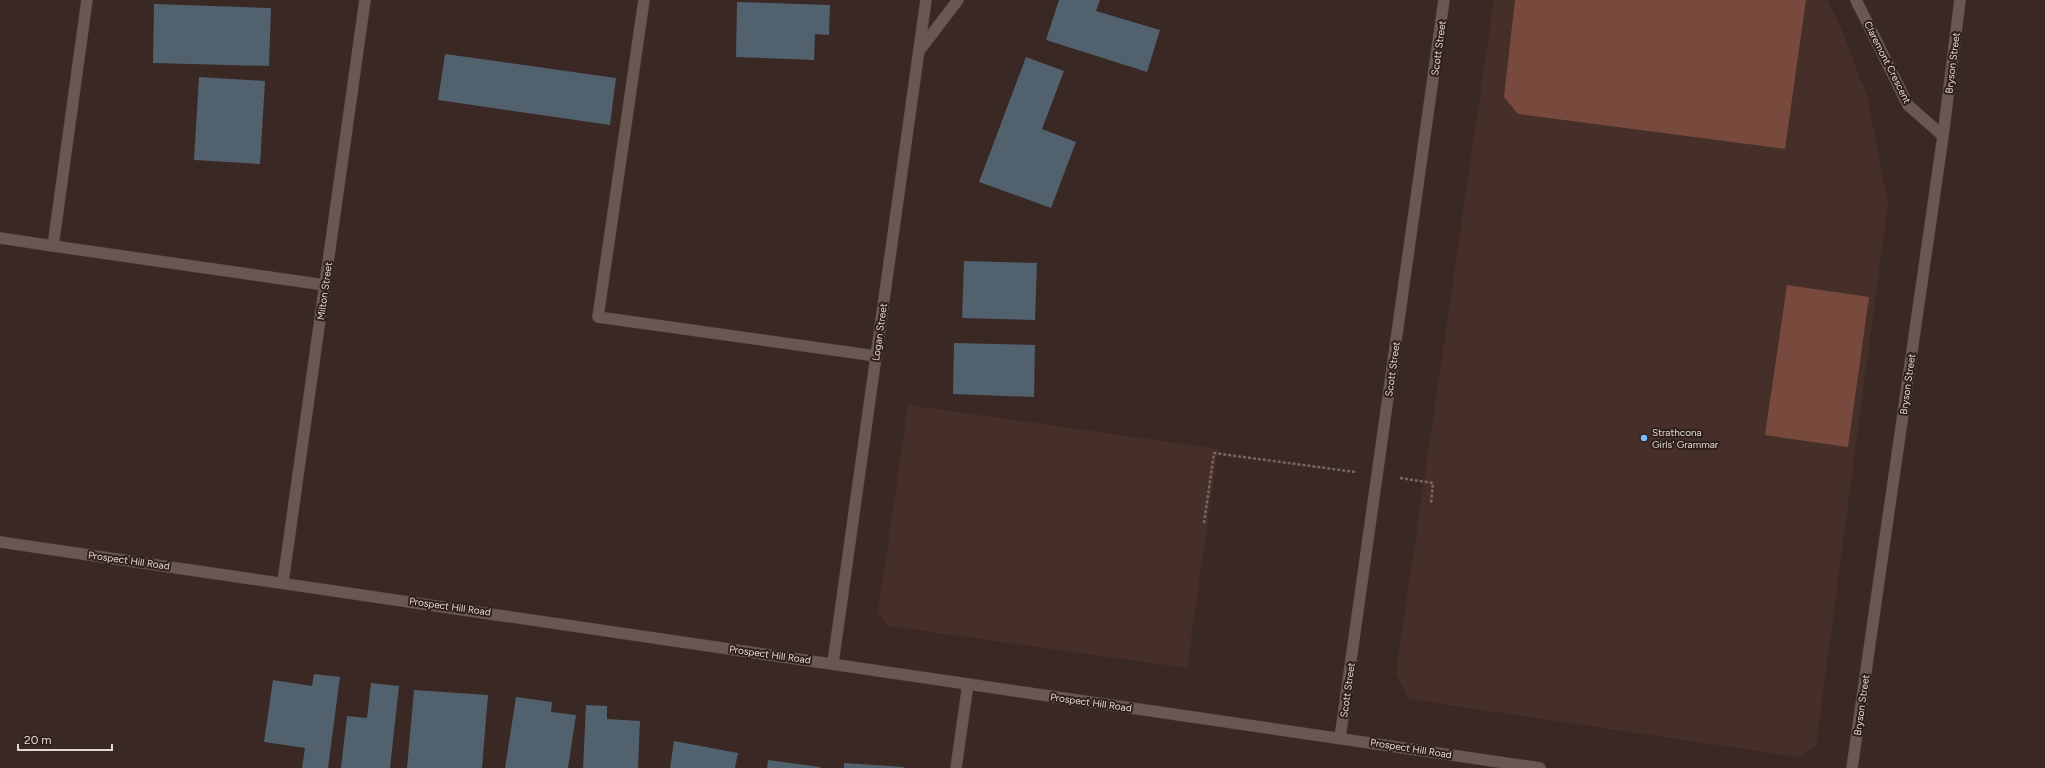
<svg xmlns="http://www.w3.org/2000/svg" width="2045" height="768" viewBox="0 0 2045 768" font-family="Figtree,sans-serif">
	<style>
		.built { fill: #472f29 }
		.park { fill: #774a3d }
		.building { fill: #51616d }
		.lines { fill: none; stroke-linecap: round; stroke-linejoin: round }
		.service-casing { stroke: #534541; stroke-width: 12 }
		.minor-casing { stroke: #534541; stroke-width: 12 }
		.tertiary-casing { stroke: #534541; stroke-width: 12 }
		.path { stroke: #766763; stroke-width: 2.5; stroke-dasharray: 3 2; stroke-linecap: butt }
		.service { stroke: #6b5752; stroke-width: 11 }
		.minor { stroke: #6b5752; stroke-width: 11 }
		.tertiary { stroke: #6b5752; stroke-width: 11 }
		.poi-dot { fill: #74c0f6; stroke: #2f1f1a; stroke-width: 1.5 }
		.labels { text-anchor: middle; stroke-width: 4; stroke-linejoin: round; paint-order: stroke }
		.street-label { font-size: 10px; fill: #e4d8d5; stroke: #2f1f1a }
		.poi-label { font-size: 10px; fill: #e4d8d5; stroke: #2f1f1a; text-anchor: start }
	</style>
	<rect width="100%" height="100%" fill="#392824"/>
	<g class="built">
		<path d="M1494,0h333l12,23 28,73 21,107 -72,543 -17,11 -391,-58 -12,-26z"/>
		<path d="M908,405l310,44 -31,219 -299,-42 -10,-13z"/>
	</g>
	<g class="park">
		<path d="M1515,0h291l-21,149 -267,-35 -14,-17z"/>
		<path d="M1787,285l82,12 -21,150 -83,-12z"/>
	</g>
	<g class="building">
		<path d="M1059,0h41l-4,11 64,19 -13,42 -101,-32z"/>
		<path d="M737,2l93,3 -1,30 -14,-1 -1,26 -78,-3z"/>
		<path d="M154,4l117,4 -2,58 -116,-3z"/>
		<path d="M445,54l171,24 -6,47 -172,-25z"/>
		<path d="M1026,57l38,14 -22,58 34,13 -25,66 -72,-26z"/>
		<path d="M199,77l66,4 -5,83 -66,-4z"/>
		<path d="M964,261l73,2 -2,57 -73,-2z"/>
		<path d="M954,343l81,2 -1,52 -81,-3z"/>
		<path d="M314,674l26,3 -12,91h-26l3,-20 -41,-6 9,-62 39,6z"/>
		<path d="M371,683l28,3 -9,82h-49l6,-52 20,2z"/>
		<path d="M414,690l74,5 -6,73h-75z"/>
		<path d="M516,697l36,5 -1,10 25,3 -8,53h-63z"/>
		<path d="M586,705l21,1v13l33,2 -2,47h-55z"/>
		<path d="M674,741l64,12 -3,15h-65z"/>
		<path d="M768,760l52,7v1h-53z"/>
		<path d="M844,763l60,4v1h-60z"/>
	</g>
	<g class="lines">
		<g class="service-casing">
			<g id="service">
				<path d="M87,0l-34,246 272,39"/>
				<path d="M644,0l-46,317 278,39"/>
				<path d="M0,238l53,8"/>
			</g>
		</g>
		<g class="minor-casing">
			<g id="minor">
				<path d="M1856,0l52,105 35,31"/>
				<path d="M919,51l39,-51"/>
				<path d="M283,582l82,-582"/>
				<path d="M833,663l93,-663"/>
				<path d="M1340,738l104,-738"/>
				<path d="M956,768l12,-84"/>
				<path d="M1852,768l91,-632 17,-136"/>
			</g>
		</g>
		<g class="tertiary-casing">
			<path id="tertiary" d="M0,542l1540,226"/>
		</g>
		<g class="path">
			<path d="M1400,478l33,5 -2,20"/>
			<path d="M1204,523l10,-70 141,19"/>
		</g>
		<use href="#service" class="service"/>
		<use href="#minor" class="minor"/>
		<use href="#tertiary" class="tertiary"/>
	</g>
	<circle class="poi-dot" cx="1644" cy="438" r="4"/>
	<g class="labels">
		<g class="street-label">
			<text transform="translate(1438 48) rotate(-82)" y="4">Scott Street</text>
			<text transform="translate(1888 62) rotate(63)" y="4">Claremont Crescent</text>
			<text transform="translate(1952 63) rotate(-83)" y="4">Bryson Street</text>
			<text transform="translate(324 291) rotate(-82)" y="4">Milton Street</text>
			<text transform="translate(879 332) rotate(-82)" y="4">Logan Street</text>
			<text transform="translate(1392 369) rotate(-82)" y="4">Scott Street</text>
			<text transform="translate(1907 384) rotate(-82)" y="4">Bryson Street</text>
			<text transform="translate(129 560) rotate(8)" y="4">Prospect Hill Road</text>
			<text transform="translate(450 606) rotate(8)" y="4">Prospect Hill Road</text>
			<text transform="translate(770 654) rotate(8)" y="4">Prospect Hill Road</text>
			<text transform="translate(1347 690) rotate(-82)" y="4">Scott Street</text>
			<text transform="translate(1091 702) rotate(8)" y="4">Prospect Hill Road</text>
			<text transform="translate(1861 705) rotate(-82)" y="4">Bryson Street</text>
			<text transform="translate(1411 748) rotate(9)" y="4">Prospect Hill Road</text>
		</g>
		<g class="poi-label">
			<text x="1652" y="436">Strathcona<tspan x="1652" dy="12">Girls' Grammar</tspan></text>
		</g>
	</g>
	<path d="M18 744v6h94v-6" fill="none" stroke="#e4d8d5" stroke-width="2"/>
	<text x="24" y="744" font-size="12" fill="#e4d8d5" stroke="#2f1f1a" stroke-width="3" paint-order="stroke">20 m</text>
</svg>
